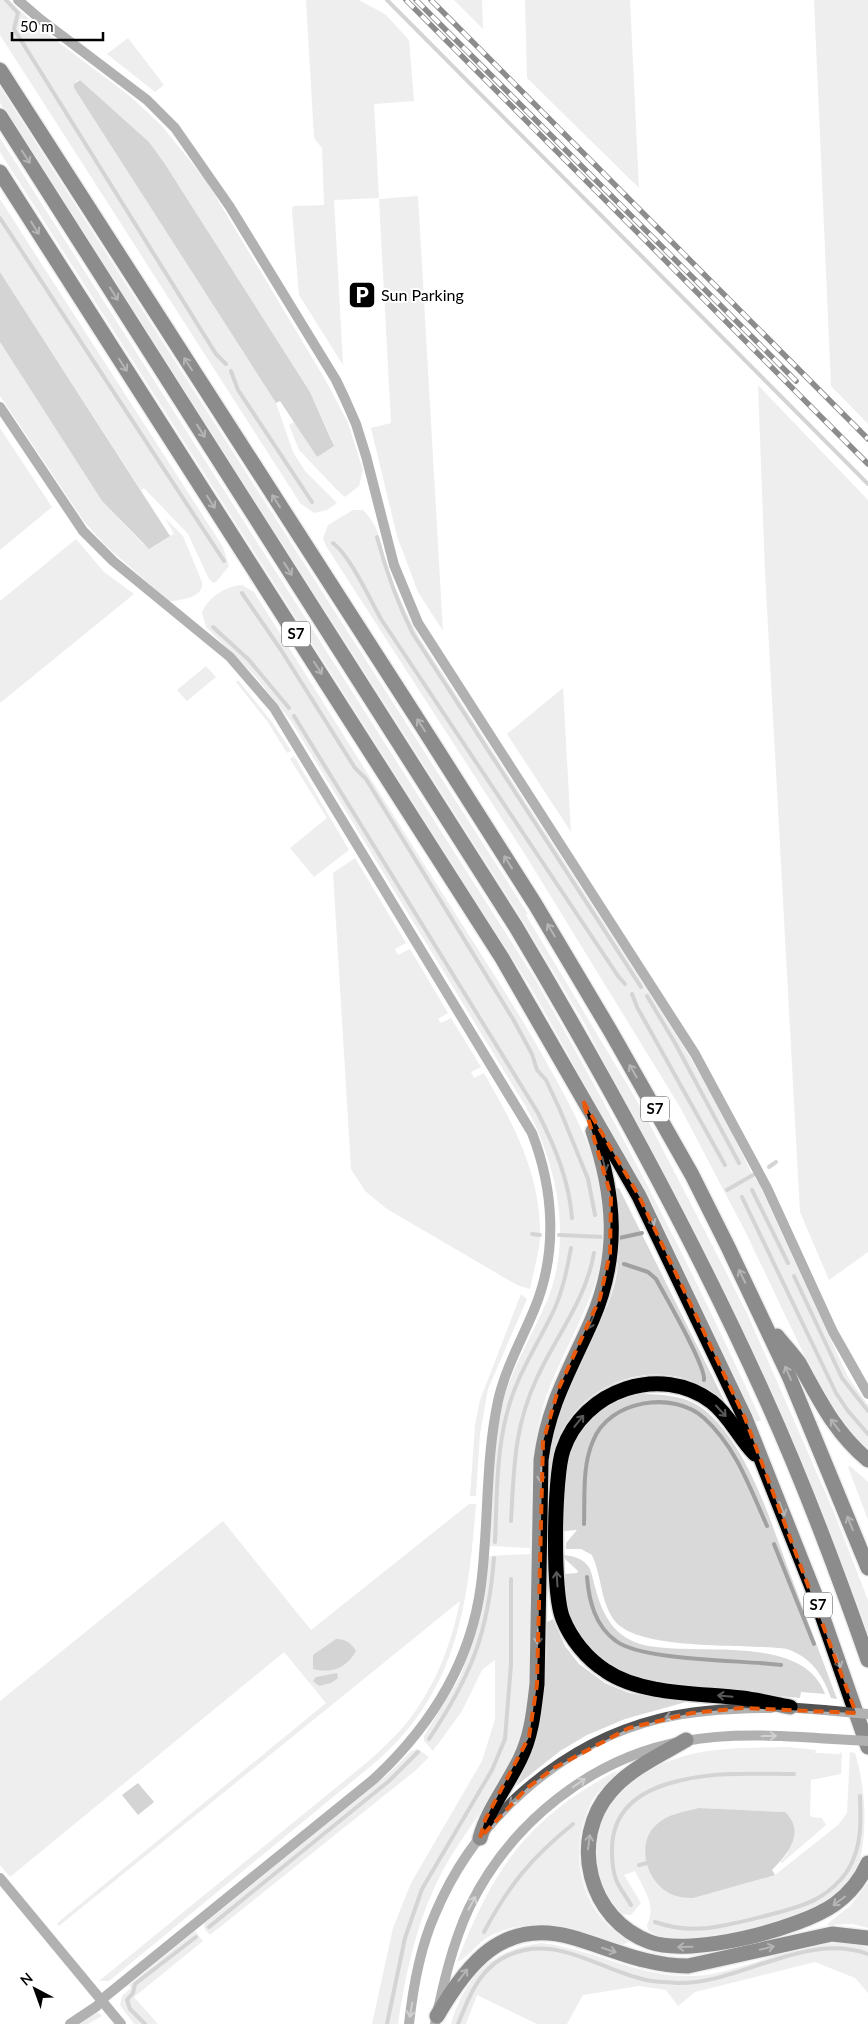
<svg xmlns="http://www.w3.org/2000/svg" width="868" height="2024" viewBox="0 0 868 2024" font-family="Lato,sans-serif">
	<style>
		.green { fill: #d9d9d9 }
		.water { fill: #a0a0a0 }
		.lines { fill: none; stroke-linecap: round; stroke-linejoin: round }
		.stream { stroke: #a0a0a0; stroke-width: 4 }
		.motorway-casing { stroke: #dbdbdb; stroke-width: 18 }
		.minor { stroke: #525252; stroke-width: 10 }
		.tertiary { stroke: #525252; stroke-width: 10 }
		.motorway { stroke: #000; stroke-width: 15 }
		.rail-casing { stroke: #000; stroke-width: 5.5 }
		.rail { stroke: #fff; stroke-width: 4; stroke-dasharray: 11; stroke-linecap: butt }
		.tertiary-bridge { stroke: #525252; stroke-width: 10 }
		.oneway { stroke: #595959 }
		.oneway2 { stroke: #979797 }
		.marked { fill: none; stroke: #e8590c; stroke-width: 4; stroke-dasharray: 10 6; stroke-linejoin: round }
		.labels { text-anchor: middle; stroke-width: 4; stroke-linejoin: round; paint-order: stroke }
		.shield { fill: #fff; stroke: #4c4c4c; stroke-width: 1 }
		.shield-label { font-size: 15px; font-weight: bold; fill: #000 }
		.poi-label { font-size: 16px; fill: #000; stroke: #fff; text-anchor: start }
	</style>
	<rect width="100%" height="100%" fill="#fff"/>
	<g class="green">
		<path d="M0,0h9l24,23 98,74 31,29 45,56 119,199 22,42 15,47 -4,16 -14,11 -5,-4 -41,-43 -10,-25 5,-3 23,35 15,-17 -22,-48 -145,-228 -16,-22 -69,-62 -4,1 -2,7 202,315 17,49 12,19 32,32 -10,7 -13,3 -14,-10 -300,-468z"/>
		<path d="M306,0h53l26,14 24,26 5,61 -40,3 5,94 -45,2 9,165 -44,-70 -7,-84 1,-5 31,-1 -2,-57 -8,-10z"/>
		<path d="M454,0h28l1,29z"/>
		<path d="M525,0h105l9,188 -112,-110z"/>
		<path d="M814,0h54v424l-37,-38z"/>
		<path d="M128,38l36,47 -9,7 -48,-38z"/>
		<path d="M0,87l528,827 -2,1 117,196 104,202 86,197 35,90v35l-46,-121 -85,-196 -154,-297 -63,-105 -124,-195 -396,-618z"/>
		<path d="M0,138l535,841c82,143 158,291 226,441l-7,3c-73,-148 -143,-297 -226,-440l-528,-831z"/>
		<path d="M418,196l25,435 -25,-39 -21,-56 -26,-108 20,-5 -12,-224z"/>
		<path d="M0,199l223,348 6,19 -13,16 -3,1 -4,-4 -21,-45 -44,-46 -3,2 -141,-218z"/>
		<path d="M0,342l102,159 42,44 30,-11 -9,-16 18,18 19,46c2,16 -21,18 -33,19l-63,-55 -23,-26 -83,-124z"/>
		<path d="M758,385l110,115v752l-39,28 -29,-68 -35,-641z"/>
		<path d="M0,428l52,79 -52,43z"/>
		<path d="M353,510h10c17,17 16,30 23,52 8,26 20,51 33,75l260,402 42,71 30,62 8,12 89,193 20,28v45l-19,-20 -30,-44 -74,-155 -65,-124 -154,-251 -200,-310 -3,-8 5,-13z"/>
		<path d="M76,539l28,33 30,22 -134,109v-102z"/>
		<path d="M242,585l12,7 29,46c52,83 104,167 156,250 35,56 72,111 104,168 31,56 68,118 61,185 -7,64 -43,107 -61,166 -13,45 -11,94 -13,141l-40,-2c3,-46 2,-113 16,-155 11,-31 28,-60 41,-90 26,-63 10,-137 -21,-194l-235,-386 -36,-45 -49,-49 -4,-14c6,-16 24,-27 40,-28z"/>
		<path d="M206,666l10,11 -29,24 -10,-11z"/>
		<path d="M238,680l34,42 19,29 -4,2 -20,-32 -31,-39z"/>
		<path d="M563,688l8,144 -64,-98z"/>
		<path d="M294,756l55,94 -35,27 -24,-29 37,-30 -37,-59z"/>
		<path d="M355,858l51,85 -11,6 3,6 12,-6 38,64 -10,6 3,4 10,-5 30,49 -10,5 3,6 10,-5c28,49 55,97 56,156 1,19 -6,40 -10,60l-13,-4 -130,-76 -22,-18 -14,-22 -18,-296z"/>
		<path d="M619,1188l106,214c-15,-11 -32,-23 -51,-26 -52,-9 -105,23 -120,74 -3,10 -3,23 -4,34l-4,-1c2,-24 4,-51 12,-75 15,-40 53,-93 59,-136 3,-26 2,-52 -1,-79v-4z"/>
		<path d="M521,1294l6,5 -39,90 -8,45 -4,62h-6l5,-71 5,-25z"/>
		<path d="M634,1394c23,0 50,0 69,15 44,34 67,111 86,162 16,43 32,85 48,128l-6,-1c-9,-24 -19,-40 -44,-49 -40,-6 -150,3 -173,-29 -14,-20 -12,-43 -22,-65l-11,-6h-15v-6l11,-13 -13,1c-1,-61 2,-116 70,-137z"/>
		<path d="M850,1466l18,16v38l-20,-53z"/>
		<path d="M469,1504h7c-8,100 -18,186 -99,257l-268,220h-10l272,-222c11,-11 23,-21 33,-33 30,-36 47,-80 56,-125l-401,325 -2,-2 5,-5 264,-216 -42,-51 -274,225 -10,-12v-164l223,-180 88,109z"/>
		<path d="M530,1554l2,19c-1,52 5,116 -12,166 -16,49 -54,88 -78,133 -25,48 -36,99 -44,152h-26l21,-96 18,-45 71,-122 13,-42v-59l-13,10 -20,41 -29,40 -9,-10v-5l36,-59 18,-52 9,-46v-19l3,-4z"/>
		<path d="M564,1555c9,1 18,3 24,11 4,5 5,15 7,21 7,27 19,51 49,58 51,12 159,-13 181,49l-24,-2 -1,6c-43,-4 -86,-8 -129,-15 -16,-3 -33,-5 -48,-11 -37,-17 -64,-57 -58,-98l12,-1 1,-2 -14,-13z"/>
		<path d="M553,1619l12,27 14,18 26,19 24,10 57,9 -61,17 -38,16 -27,16 -44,35c30,-50 30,-107 31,-164z"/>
		<path d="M788,1747l28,3 -1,3h3l21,1 3,-2 -1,22 -30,6 -1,35 2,2 10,1 4,7 -44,38 -2,-1 8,-9 -3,-41 -86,-4 76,67 63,-50 9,-12 3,-61 5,1c11,36 13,79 3,115 -8,16 -23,28 -38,37 -32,18 -141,48 -172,25l-1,-5c10,-20 -3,-35 -12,-54l-11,4 17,28 -10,12 -10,-1c-58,-74 -10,-141 71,-160 31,-7 65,-6 96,-7z"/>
		<path d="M418,1749l11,8 -13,13 -206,165 -6,-7 1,-5 183,-149 23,-23z"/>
		<path d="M618,1770c-6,9 -18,18 -25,29 -21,38 -19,86 9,120 8,10 19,15 27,23l-7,3c-43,-15 -88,-32 -132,-9 -12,6 -22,22 -33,26 36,-93 70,-144 161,-192z"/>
		<path d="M868,1883v45l-15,-4 -27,1 25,-20z"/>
		<path d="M195,1931l8,10 -69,56 24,27h-24l-14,-19 2,-9 9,-8 -2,-3z"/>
		<path d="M541,1943c52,6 99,35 152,33 55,-2 121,-48 175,-28v45l-13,-15 -40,-16 -120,30 -17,14 -12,-16 -27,-4 -56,9 -16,29h-30l-60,-29 -11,29h-15c14,-47 41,-75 90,-81z"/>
		<path d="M97,2012l5,4 -14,8h-10z"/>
	</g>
	<g class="water">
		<path d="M80,80l69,62 16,22 145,228 24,54 -17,11 -37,-56 -4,2 -202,-315v-4z"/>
		<path d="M0,272l170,264 -21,13 -47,-48 -102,-159z"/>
		<path d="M336,1639c10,0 15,4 20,12 -9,17 -25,23 -43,18v-14z"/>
		<path d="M337,1673l1,5 -7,5 -12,3 -6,-5 3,-4z"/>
		<path d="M138,1783l16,19 -16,13 -16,-20z"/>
		<path d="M699,1808l86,4c21,20 3,42 -13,58l3,5 -82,23c-8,0 -15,-1 -22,-4 -24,-11 -36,-50 -15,-69 11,-11 28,-13 43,-17z"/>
	</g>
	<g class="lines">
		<g class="stream">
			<path d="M6,0l12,13 -4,16 202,325 10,10"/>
			<path d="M387,0l481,484"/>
			<path d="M0,218l224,343"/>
			<path d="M231,371l7,19 74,112"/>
			<path d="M377,537c9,34 20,65 36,97l228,353"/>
			<path d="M333,543c18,14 36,55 48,76l237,357 7,8"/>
			<path d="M242,593l39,57 74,118 11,11 147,240 19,35 5,16 9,10 14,30 28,69 7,36"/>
			<path d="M213,627l36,33 40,48"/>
			<path d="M294,716l244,397c17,34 31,67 34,105"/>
			<path d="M632,994l5,13 88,158"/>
			<path d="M647,996l28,47 64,120"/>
			<path d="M769,1167l7,-5"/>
			<path d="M727,1190l26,-15"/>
			<path d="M752,1190l36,73"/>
			<path d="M742,1197l94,196 12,18 20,23"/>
			<path d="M532,1234l8,1"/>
			<path d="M559,1235l45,2"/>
			<path d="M619,1238l23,-5"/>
			<path d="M624,1264l24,8 8,7c9,17 50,87 48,101"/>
			<path d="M794,1276l48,102 26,33"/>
			<path d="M511,1521c3,-52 3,-95 26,-143 19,-42 49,-78 57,-125"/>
			<path d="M584,1524c1,-27 -2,-58 9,-83 16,-41 80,-51 111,-23 32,29 46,70 63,108"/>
			<path d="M495,1542c2,-43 1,-88 12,-129 9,-37 31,-69 47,-103 9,-20 13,-41 17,-62"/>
			<path d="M774,1544l40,100"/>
			<path d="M587,1577c2,24 8,49 29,64 26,20 128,19 165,24"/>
			<path d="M429,1739c42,-63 59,-105 65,-181"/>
			<path d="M639,1865l8,-2"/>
			<path d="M631,1905c-4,-7 -10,-15 -14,-23 -4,-9 -5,-20 -5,-30 -1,-42 28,-62 66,-71 38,-10 78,-7 116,-7"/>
			<path d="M655,1922c17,6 35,8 53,6 22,-3 93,-19 110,-30 11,-6 23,-17 30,-28 14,-24 13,-47 12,-74"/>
			<path d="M209,1927l180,-146 29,-29"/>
			<path d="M484,1932c25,-47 47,-74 89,-108"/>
			<path d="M145,2024l-15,-15 -3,-9 6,-7 2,-9 61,-47"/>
			<path d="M387,2024l18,-86 17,-49 70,-119 13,-31 6,-75v-85"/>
			<path d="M458,2024c14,-35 26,-66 67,-74 40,-8 79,20 117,29 10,3 23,3 34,4 64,2 127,-52 192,-29"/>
		</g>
		<g class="motorway-casing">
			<g id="motorway">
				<path d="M0,70l427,664 108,170 76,128 81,143 36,72 61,129 79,192"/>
				<path d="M0,116l516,811c91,153 176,308 249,470 39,86 72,174 103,263"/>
				<path d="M0,172l502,786 137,238 106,222 69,174 54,155"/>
				<path d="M777,1336c7,9 16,18 22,27 20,36 36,70 69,97"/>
				<path d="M755,1454c-16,-16 -25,-38 -43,-52 -51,-39 -129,-12 -149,48 -9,26 -11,143 0,169 8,20 24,40 43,52 35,24 94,22 136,27 16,2 32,6 48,9"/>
				<path d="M686,1740c-26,15 -56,29 -75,51 -43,49 -22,129 39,151 41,15 150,-13 185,-38 15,-11 26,-25 33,-41"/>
				<path d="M480,1838c8,-29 27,-52 40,-79 12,-24 14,-50 17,-75l4,-224c7,-55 29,-90 51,-140 28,-65 23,-124 1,-189"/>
				<path d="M437,2016c30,-52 66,-98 134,-79 39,11 75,29 117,29l144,-32 36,4"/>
			</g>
		</g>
		<g class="minor">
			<path d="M18,0l22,19 107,81 28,28 55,79 106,173 9,19 11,25 10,32 28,109 24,58 277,431 72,134 66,144 35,62"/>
			<path d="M0,407l83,124 30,30 117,96 44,51 258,425c22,57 26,120 2,177 -12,29 -29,59 -36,91 -13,61 -9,123 -17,184 -10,77 -51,142 -107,194l-268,217 -9,10 -27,18"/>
		</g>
		<g class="tertiary">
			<path d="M785,1707l39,3"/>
			<path d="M0,1878l121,146"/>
			<path d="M409,2024c4,-37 11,-76 26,-110 39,-94 124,-170 223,-195 37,-9 75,-11 113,-11"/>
			<path d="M435,2024c8,-39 17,-79 34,-116 41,-85 123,-151 216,-167 48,-9 99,-5 148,-2"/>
		</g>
		<use href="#motorway" class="motorway"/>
		<g class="rail-casing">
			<g id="rail">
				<path d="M406,0l462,464"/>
				<path d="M416,0l380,381"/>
				<path d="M431,0l437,439"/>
			</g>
		</g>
		<use href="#rail" class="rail"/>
		<g class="tertiary-bridge">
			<path d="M824,1710l44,4"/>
			<path d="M833,1739l35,2"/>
		</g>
	</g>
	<defs><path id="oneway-shaft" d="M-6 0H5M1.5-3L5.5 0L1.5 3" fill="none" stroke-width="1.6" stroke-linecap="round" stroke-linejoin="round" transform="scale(1.25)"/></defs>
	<g class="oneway">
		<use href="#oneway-shaft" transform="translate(26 157) rotate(57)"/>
		<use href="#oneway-shaft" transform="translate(35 228) rotate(58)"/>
		<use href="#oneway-shaft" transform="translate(114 294) rotate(58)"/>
		<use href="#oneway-shaft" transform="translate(188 364) rotate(-123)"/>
		<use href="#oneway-shaft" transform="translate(123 365) rotate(57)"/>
		<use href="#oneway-shaft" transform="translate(201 431) rotate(58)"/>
		<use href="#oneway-shaft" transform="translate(276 501) rotate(-123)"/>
		<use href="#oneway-shaft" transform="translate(211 502) rotate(57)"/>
		<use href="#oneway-shaft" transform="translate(288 569) rotate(58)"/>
		<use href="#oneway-shaft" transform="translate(318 668) rotate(57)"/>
		<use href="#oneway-shaft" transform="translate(421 725) rotate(-123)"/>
		<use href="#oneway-shaft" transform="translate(508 862) rotate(-122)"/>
		<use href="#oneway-shaft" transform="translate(551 930) rotate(-121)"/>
		<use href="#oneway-shaft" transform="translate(633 1071) rotate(-120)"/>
		<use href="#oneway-shaft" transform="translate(604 1164) rotate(75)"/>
		<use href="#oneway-shaft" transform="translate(651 1219) rotate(63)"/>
		<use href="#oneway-shaft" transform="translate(742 1276) rotate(-116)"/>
		<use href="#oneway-shaft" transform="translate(591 1322) rotate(114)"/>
		<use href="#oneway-shaft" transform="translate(788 1373) rotate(-114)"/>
		<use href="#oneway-shaft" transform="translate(721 1411) rotate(47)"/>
		<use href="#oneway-shaft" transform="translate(579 1421) rotate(-51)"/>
		<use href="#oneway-shaft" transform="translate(835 1425) rotate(-127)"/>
		<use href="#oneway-shaft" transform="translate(541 1475) rotate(92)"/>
		<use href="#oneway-shaft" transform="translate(782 1509) rotate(69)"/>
		<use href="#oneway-shaft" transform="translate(850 1523) rotate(-112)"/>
		<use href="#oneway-shaft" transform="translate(557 1579) rotate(-94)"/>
		<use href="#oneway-shaft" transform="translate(538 1637) rotate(90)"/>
		<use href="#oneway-shaft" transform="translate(838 1661) rotate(71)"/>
		<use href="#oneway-shaft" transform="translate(725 1696) rotate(-175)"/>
		<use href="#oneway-shaft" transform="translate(589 1842) rotate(-83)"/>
		<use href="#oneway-shaft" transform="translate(839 1901) rotate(143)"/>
		<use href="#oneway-shaft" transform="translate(685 1947) rotate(179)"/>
		<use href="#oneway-shaft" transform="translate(767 1948) rotate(-14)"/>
		<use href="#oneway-shaft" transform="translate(609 1950) rotate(18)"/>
		<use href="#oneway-shaft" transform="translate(463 1975) rotate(-52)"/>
	</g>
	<g class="oneway2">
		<use href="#oneway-shaft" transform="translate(672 1716) rotate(169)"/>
		<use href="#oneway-shaft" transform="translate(769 1736) rotate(-1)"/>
		<use href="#oneway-shaft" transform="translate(579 1783) rotate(-35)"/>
		<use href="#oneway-shaft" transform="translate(515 1799) rotate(136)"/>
		<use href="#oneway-shaft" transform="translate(472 1903) rotate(-62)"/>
		<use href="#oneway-shaft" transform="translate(411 2010) rotate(100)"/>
	</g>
	<path d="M0 0H868V2024H0ZM583,1101l56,95 106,222 111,295 -114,-5 -50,5 -63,15 -75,40 -27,20 -47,50 5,-18 44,-83 8,-53 6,-242 15,-52 42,-92 10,-45 1,-57z" fill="#fff" fill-opacity=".55" fill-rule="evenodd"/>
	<path class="marked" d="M583,1101l56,95 106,222 111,295 -114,-5 -50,5 -63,15 -75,40 -27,20 -47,50 5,-18 44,-83 8,-53 6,-242 15,-52 42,-92 10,-45 1,-57z"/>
	<defs>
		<g id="parking-square" transform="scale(1.4375)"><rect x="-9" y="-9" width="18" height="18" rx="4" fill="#000" stroke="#fff"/><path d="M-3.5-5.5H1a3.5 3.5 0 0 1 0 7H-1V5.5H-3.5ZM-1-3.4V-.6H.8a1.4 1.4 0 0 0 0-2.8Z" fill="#fff"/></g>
	</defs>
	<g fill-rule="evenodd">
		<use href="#parking-square" x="362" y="295"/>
	</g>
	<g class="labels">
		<g class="shield">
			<rect x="282" y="621.5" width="28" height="25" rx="4"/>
			<rect x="641" y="1096.5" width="28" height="25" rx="4"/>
			<rect x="804" y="1592.5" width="28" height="25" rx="4"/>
		</g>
		<g class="shield-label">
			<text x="296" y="639">S7</text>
			<text x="655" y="1114">S7</text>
			<text x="818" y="1610">S7</text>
		</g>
		<g class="poi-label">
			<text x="381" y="301">Sun Parking</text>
		</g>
	</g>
	<g transform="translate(35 1989) rotate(319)" stroke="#ffffff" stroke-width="4" paint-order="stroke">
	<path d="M0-4L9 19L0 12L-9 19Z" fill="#000000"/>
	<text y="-8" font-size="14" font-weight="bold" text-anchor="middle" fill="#000000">N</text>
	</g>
	<path d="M12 32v8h91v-8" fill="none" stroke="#000000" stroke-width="2.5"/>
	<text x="20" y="32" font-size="15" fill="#000000" stroke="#ffffff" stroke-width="4" paint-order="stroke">50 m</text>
</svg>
